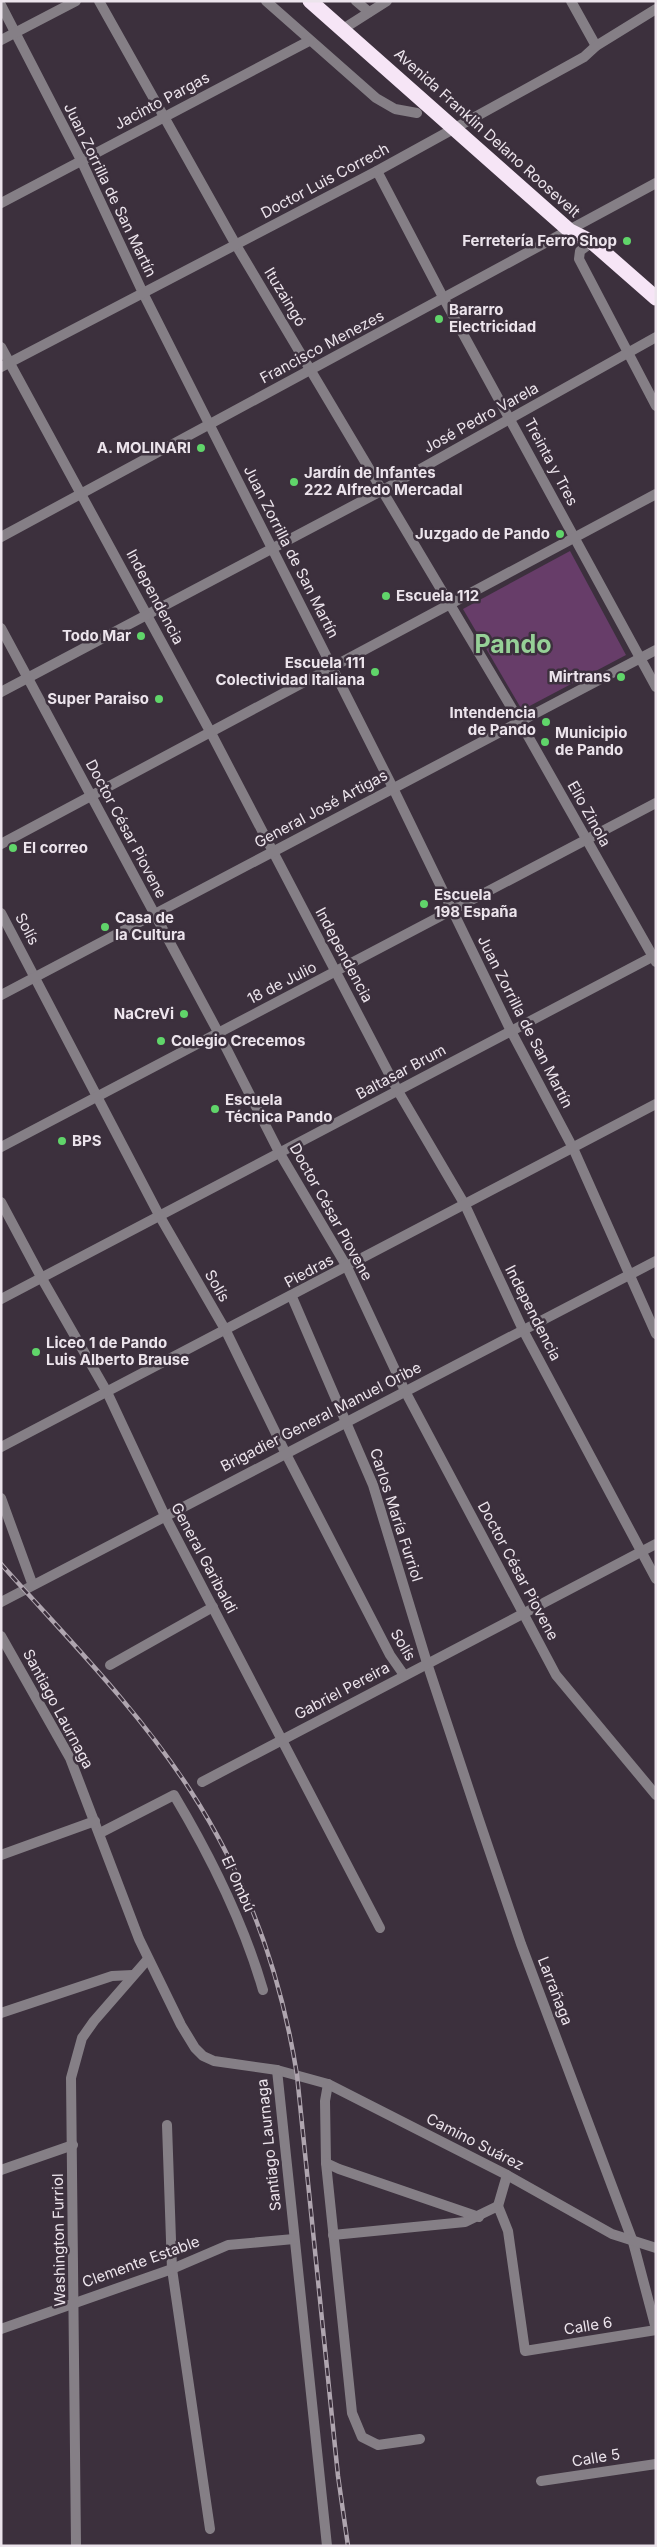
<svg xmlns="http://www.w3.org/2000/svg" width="657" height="2547" viewBox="0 0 657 2547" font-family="Inter,sans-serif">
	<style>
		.green { fill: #673d69 }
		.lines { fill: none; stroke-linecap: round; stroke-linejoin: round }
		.street { stroke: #857f86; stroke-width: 10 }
		.highway { stroke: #f6e5f6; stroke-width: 15 }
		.rail-casing { stroke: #afa5af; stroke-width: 4.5 }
		.rail { stroke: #3c303d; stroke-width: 2.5; stroke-dasharray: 8; stroke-linecap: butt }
		.poi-dot { fill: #60d56a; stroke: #3c303d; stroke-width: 2 }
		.labels { text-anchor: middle; stroke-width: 5; stroke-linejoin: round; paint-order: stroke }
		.street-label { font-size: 15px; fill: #ece4ec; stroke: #3c303d }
		.poi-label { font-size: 15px; font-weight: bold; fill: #ece4ec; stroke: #3c303d; text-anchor: start }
		.town-label { font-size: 25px; font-weight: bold; fill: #96d097; stroke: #3c303d }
	</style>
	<rect width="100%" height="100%" fill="#3c303d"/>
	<path class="green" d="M570,551l56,104 -104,55 -59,-101z"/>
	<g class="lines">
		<g class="street">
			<path d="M99,1l137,244 284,477 136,240"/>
			<path d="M266,1l110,97 19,11 22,4"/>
			<path d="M356,1l13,11"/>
			<path d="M571,1l25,45"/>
			<path d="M1,5l80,155 62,133 250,495 118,243 62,117 83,186"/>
			<path d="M343,29l44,-28"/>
			<path d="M1,40l75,-39"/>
			<path d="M377,171l67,128 212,388"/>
			<path d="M1,203l308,-162"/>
			<path d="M592,242l-12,9 -1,8 77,147"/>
			<path d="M1,347l210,386 187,358 67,114 58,125 133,249"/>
			<path d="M1,367l376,-196 207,-114 12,-11 60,-37"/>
			<path d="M1,537l655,-354"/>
			<path d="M1,628l217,404 61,120 68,115 58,124 151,284 100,120"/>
			<path d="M1,692l380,-201 275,-154"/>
			<path d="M1,844l655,-350"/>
			<path d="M1,913l158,302 67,116 59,121 105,203 14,20"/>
			<path d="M1,995l655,-345"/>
			<path d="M1,1147l655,-344"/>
			<path d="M1,1202l40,75 66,115 58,124 215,412"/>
			<path d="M292,1297l81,188 54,178 51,154 43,127 112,298 23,87"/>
			<path d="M1,1299l655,-344"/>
			<path d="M1,1447l655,-343"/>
			<path d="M1,1498l31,85"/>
			<path d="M1,1602l655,-341"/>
			<path d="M1,1636l69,122 69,181 42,86 14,23 8,8 11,5 63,9 51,14 179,91 105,59 44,14"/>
			<path d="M110,1665l103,-58"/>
			<path d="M202,1782l454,-238"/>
			<path d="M100,1833l74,-38c37,62 69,126 89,195"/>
			<path d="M1,1855l94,-34"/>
			<path d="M1,2013l111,-37 21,-1"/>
			<path d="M277,2070l50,476"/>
			<path d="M328,2084l-3,17 1,62 26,250 10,24 16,8 42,-6"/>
			<path d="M167,2125l5,144 38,260"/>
			<path d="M326,2163l13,6 140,48"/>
			<path d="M1,2170l72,-25"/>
			<path d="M498,2206l9,-31"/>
			<path d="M333,2235l132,-13 33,-16 10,25 17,120 131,-21"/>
			<path d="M1,2329l171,-60 56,-24 66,-6"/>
			<path d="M541,2481l115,-17"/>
			<path d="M76,2546l-5,-468 11,-40 12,-17 54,-62"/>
		</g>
		<path class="highway" d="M310,1l260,230 22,11 64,56"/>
		<g class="rail-casing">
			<path id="rail" d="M1,1564c65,73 136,144 189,226 56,86 91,184 107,285l41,401 10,70"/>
		</g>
		<use href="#rail" class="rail"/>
	</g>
	<g class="poi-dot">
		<circle cx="627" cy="241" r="5"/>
		<circle cx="439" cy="319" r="5"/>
		<circle cx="201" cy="448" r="5"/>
		<circle cx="294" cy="482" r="5"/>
		<circle cx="560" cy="534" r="5"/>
		<circle cx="386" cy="596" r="5"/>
		<circle cx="141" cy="636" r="5"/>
		<circle cx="375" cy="672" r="5"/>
		<circle cx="621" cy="677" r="5"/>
		<circle cx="159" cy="699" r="5"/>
		<circle cx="546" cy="722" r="5"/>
		<circle cx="545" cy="742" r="5"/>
		<circle cx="13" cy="848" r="5"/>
		<circle cx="424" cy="904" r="5"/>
		<circle cx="105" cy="927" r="5"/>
		<circle cx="184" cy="1014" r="5"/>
		<circle cx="161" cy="1041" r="5"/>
		<circle cx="215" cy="1109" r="5"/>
		<circle cx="62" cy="1141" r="5"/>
		<circle cx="36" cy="1352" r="5"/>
	</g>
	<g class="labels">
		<g class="street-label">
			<text transform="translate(162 101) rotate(-28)" y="5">Jacinto Pargas</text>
			<text transform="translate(487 133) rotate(42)" y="5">Avenida Franklin Delano Roosevelt</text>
			<text transform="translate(325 181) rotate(-28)" y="5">Doctor Luis Correch</text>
			<text transform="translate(110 190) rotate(64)" y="5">Juan Zorrilla de San Martín</text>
			<text transform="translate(285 297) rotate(59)" y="5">Ituzaingó</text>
			<text transform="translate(322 347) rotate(-28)" y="5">Francisco Menezes</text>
			<text transform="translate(481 418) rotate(-29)" y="5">José Pedro Varela</text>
			<text transform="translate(551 462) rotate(62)" y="5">Treinta y Tres</text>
			<text transform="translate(291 552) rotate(63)" y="5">Juan Zorrilla de San Martín</text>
			<text transform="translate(155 597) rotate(62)" y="5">Independencia</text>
			<text transform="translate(321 809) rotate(-28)" y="5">General José Artigas</text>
			<text transform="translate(589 814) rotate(61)" y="5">Elio Zinola</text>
			<text transform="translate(126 829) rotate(62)" y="5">Doctor César Piovene</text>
			<text transform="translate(27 929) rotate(62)" y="5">Solís</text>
			<text transform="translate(344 955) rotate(62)" y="5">Independencia</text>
			<text transform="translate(282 983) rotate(-27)" y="5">18 de Julio</text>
			<text transform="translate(525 1022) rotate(63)" y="5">Juan Zorrilla de San Martín</text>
			<text transform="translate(401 1072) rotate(-28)" y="5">Baltasar Brum</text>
			<text transform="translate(331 1212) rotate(61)" y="5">Doctor César Piovene</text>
			<text transform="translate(309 1271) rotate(-28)" y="5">Piedras</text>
			<text transform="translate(217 1286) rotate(60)" y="5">Solís</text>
			<text transform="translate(533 1313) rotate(63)" y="5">Independencia</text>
			<text transform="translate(321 1417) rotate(-27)" y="5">Brigadier General Manuel Oribe</text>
			<text transform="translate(396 1515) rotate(72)" y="5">Carlos María Furriol</text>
			<text transform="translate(204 1558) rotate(62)" y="5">General Garibaldi</text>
			<text transform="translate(518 1571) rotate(62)" y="5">Doctor César Piovene</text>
			<text transform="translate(403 1645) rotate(59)" y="5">Solís</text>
			<text transform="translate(342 1691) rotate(-28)" y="5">Gabriel Pereira</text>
			<text transform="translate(58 1709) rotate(62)" y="5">Santiago Laurnaga</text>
			<text transform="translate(238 1884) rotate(66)" y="5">El Ombú</text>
			<text transform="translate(555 1991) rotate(69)" y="5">Larrañaga</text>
			<text transform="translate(475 2142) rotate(27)" y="5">Camino Suárez</text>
			<text transform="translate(269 2145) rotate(-96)" y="5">Santiago Laurnaga</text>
			<text transform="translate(59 2240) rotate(-91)" y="5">Washington Furriol</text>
			<text transform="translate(141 2262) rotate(-20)" y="5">Clemente Estable</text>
			<text transform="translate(588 2326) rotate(-9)" y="5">Calle 6</text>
			<text transform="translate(596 2458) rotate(-9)" y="5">Calle 5</text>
		</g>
		<g class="poi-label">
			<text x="617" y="246" text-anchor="end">Ferretería Ferro Shop</text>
			<text x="449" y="315">Bararro<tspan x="449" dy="17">Electricidad</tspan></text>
			<text x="191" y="453" text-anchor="end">A. MOLINARI</text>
			<text x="304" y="478">Jardín de Infantes<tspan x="304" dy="17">222 Alfredo Mercadal</tspan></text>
			<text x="550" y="539" text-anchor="end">Juzgado de Pando</text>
			<text x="396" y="601">Escuela 112</text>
			<text x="131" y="641" text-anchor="end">Todo Mar</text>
			<text x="365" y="668" text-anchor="end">Escuela 111<tspan x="365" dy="17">Colectividad Italiana</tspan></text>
			<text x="611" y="682" text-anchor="end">Mirtrans</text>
			<text x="149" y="704" text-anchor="end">Super Paraiso</text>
			<text x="536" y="718" text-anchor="end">Intendencia<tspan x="536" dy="17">de Pando</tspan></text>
			<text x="555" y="738">Municipio<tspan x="555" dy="17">de Pando</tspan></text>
			<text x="23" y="853">El correo</text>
			<text x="434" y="900">Escuela<tspan x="434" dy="17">198 España</tspan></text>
			<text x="115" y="923">Casa de<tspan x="115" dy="17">la Cultura</tspan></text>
			<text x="174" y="1019" text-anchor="end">NaCreVi</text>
			<text x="171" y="1046">Colegio Crecemos</text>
			<text x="225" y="1105">Escuela<tspan x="225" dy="17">Técnica Pando</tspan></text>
			<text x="72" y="1146">BPS</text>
			<text x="46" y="1348">Liceo 1 de Pando<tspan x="46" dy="17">Luis Alberto Brause</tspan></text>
		</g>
		<g class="town-label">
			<text x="513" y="653">Pando</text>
		</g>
	</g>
	<rect width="657" height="2547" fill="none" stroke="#ece4ec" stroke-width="5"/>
</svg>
